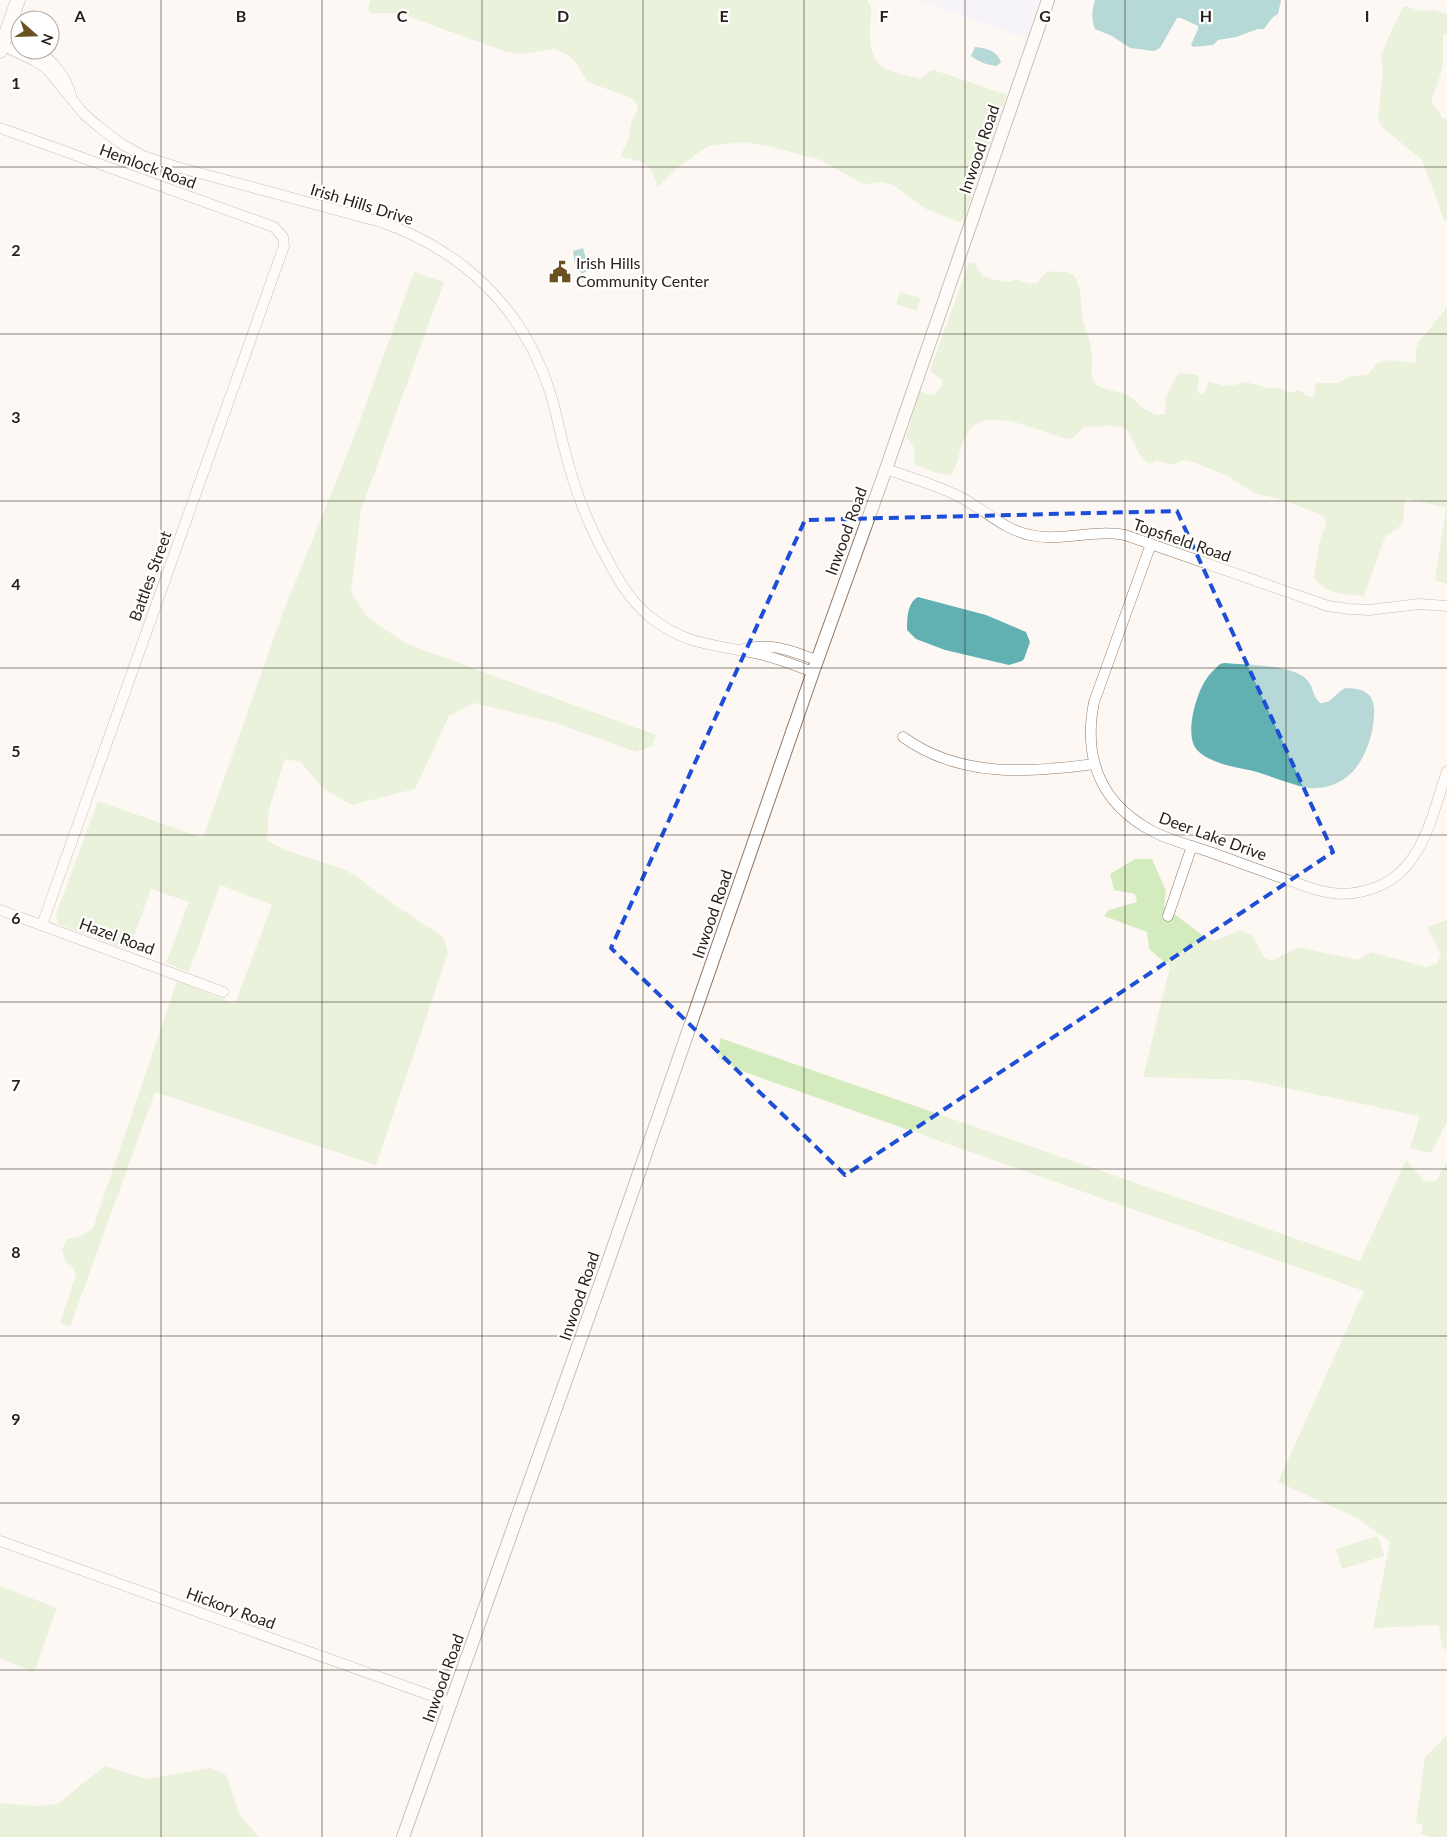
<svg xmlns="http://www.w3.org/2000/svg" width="1447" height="1837" viewBox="0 0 1447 1837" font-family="Lato,sans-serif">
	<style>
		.commercial { fill: #eeedff }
		.green { fill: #d4ecbd }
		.water { fill: #61b1b2 }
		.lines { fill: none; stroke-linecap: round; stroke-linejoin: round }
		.minor-casing { stroke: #8e7766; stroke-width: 11 }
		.tertiary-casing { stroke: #8e7766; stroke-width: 14 }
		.secondary-casing { stroke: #8e7766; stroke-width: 15 }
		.minor { stroke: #fff; stroke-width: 10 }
		.tertiary { stroke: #fff; stroke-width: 12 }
		.secondary { stroke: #fff; stroke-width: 14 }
		.marked { fill: none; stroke: #1d4ed8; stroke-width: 4; stroke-dasharray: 10 6; stroke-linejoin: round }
		.grid { fill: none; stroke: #2c221c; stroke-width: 1; stroke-opacity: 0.55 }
		.labels { text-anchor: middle; stroke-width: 4.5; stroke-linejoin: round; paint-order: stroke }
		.street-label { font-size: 16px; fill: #2c221c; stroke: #fff }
		.poi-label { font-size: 16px; fill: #2c221c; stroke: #fff; text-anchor: start }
		.grid-label { font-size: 16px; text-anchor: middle; font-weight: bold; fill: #2c221c; stroke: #fff; stroke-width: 4.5; stroke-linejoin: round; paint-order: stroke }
	</style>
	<rect width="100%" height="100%" fill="#fdf8f4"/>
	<path class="commercial" d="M916,0h123l-13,38z"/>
	<g class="green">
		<path d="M370,0h497c7,8 4,16 3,26 -1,44 14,44 51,53l9,-8 4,-1 73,25 -43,124 -5,3 -33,-13 -33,-24 -12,-3 -14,2 -6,-1 -40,-23 -49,-13 -29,-5 -35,4 -31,22 -19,19c-9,-25 -10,-25 -36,-30l-1,-2 8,-18 3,-17 5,-9v-7l-6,-6 -43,-16 -12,-19 -8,-8 -14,-6 -29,5 -18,-2 -103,-37 -11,-2h-23l-2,-4z"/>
		<path d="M1404,6l17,5 14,-1 12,4v20h-4v33l-12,35 12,16 4,1v102l-3,-1 -22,-60 -40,-33 -4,-8 5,-50 -2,-13 11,-27z"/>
		<path d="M969,263h5l9,13 5,2 12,3 9,1 8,-3 12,5 8,-1c11,-13 6,-12 25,-11 5,0 10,0 13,5 7,10 6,33 8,45 1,4 3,7 4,11 3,8 5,18 5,26 1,8 -3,16 2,23 9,11 28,7 38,16 9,9 20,19 33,16l1,-6 -1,-10 13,-24 3,-1 16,2 2,2 -2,15 4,2h3l5,-13 15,5 10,-1 12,-3 22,6h11l9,5 11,-3 8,6 6,1 2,-2v-9l1,-3h22l13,-7 17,-1 9,-12 12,-3 26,3 2,-2 -2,-10 3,-8 29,-36v277l-12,-4 11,-72 -41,-10 -2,26 -18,13 -21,59c-22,-2 -35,-1 -50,-18l5,-35 7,-19 -2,-8 -44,-17 -24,-5 -27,-17 -35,-15 -10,-2 -12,5 -15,-5 -7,4c-12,-7 -17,-23 -23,-35 -13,-6 -29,-2 -43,-2l-11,11 -4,1c-25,-5 -75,-32 -97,-12 -12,12 -12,33 -20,47 -11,3 -28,-6 -38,-10 1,-12 1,-19 -8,-27l13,-46 12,4 4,-1 7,-9v-5l-11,-8v-5z"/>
		<path d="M414,272l30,10 -83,228 -10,82 16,25 40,27 249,91 -4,11 -16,6 -80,-29 -82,-20 -25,13 -34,73 -63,16 -30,-17 -21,-26 -16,-3 -16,50 -2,31 18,10 58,19 13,7 24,19 63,42 5,16 -72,212 -221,-73 -85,235 -10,-4 16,-48 -3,-8 -7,-5 -4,-12 5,-11 15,-3 11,-8 84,-247 58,23 37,-99 -52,-20 -31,87 -23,-9 23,-61 -38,-13 -22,61 -71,-26 -2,-10 42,-113 105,37 80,-226 68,-167z"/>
		<path d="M900,292l21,6 -5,13 -20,-7z"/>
		<path d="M1135,859h17l14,32 -2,15 42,32 8,3 27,-11 11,5 13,23 7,3 26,-14 60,13 13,-8 55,15 11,-4 4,-9 -14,-27 20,-7v202l-16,31 -21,-5 10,-32 -173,-36 -104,-3 27,-110 -21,-18 -2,-17 -43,-16 5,-6 28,-8 -2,-8 -21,-4 -4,-16z"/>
		<path d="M720,1038l640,223 46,-101 19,22 11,-1 11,-19v488l-5,-3 -3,-22 -66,3 17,-86 -33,-24 -79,-36 86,-191 -625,-221 -21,-11z"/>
		<path d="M1378,1536l6,20 -42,13 -6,-20z"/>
		<path d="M0,1586l57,22 -23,64 -34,-14z"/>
		<path d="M1447,1735v102h-16l-10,-3 2,-9 -7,-2 9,-66z"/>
		<path d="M105,1766l42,13 63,-11 16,7 14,40 19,22h-259v-34l37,3 20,-2z"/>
	</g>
	<g class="water">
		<path d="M1095,0h186l-3,14 -5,3 -9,12h-6l-22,8 -18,3 -5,5 -20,2 -2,-2 7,-16v-3l-17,-8h-4l-17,30 -6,3 -24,-3 -18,-12 -17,-7c-4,-10 -3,-19 0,-29z"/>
		<path d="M975,47c12,1 22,4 26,15l-4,4c-10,-1 -18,-4 -26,-10z"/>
		<path d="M583,248l3,11 6,9 -10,6 -7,-10 -2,-13z"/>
		<path d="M918,597l68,18 40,17 4,10 -6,17 -2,2 -13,4 -64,-15 -29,-11 -9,-9c0,-11 0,-27 11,-33z"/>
		<path d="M1224,663c19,2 71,1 83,17 7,7 5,16 13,23 11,1 16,-10 25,-15 10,1 18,0 25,8 6,9 4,20 3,30 -6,35 -26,65 -65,62 -17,-4 -33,-10 -51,-16 -19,-5 -45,-7 -60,-22 -13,-14 -1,-55 8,-69 4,-7 10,-12 15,-17z"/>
	</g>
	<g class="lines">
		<g class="minor-casing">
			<g id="minor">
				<path d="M6,32l14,8"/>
				<path d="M2,45l33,16 12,8 37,45 14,12 22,17 23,13 34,11 204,55c81,28 141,85 168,167 7,20 10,41 16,62 9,36 21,69 39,102 12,23 25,47 46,64 39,31 69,27 113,38 17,4 34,11 50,17"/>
				<path d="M37,50c17,12 28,25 34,45"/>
				<path d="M0,128l274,99 9,10 1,9 -242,679"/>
				<path d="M886,469c25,9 51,16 74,28 24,12 44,33 70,38 31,7 64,-6 95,0l203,71 21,3 20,1 50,-6 28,2"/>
				<path d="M1151,544l-57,158c-11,56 6,101 58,129 19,10 41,15 61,22 33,12 65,24 98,35 21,7 39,8 60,1 51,-15 61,-74 76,-118"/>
				<path d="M743,649c30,-7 47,2 74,11"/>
				<path d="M903,737c57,41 125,36 191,27"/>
				<path d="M0,910l223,82"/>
				<path d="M1168,916l24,-70"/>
				<path d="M0,1541l452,162"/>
			</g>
		</g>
		<g class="tertiary-casing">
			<path id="tertiary" d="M403,1837l204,-572 206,-593 73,-203 162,-469"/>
		</g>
		<g class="secondary-casing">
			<path id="secondary" d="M0,51l18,-51"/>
		</g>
		<use href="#minor" class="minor"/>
		<use href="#tertiary" class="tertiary"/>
		<use href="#secondary" class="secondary"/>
	</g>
	<path d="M0 0H1447V1837H0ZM1177,511l156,341 -488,323 -234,-227 194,-428z" fill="#fdf8f4" fill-opacity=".55" fill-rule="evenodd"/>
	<path class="marked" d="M1177,511l156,341 -488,323 -234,-227 194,-428z"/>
	<path class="grid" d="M161,0v1837M322,0v1837M482,0v1837M643,0v1837M804,0v1837M965,0v1837M1125,0v1837M1286,0v1837M0,167h1447M0,334h1447M0,501h1447M0,668h1447M0,835h1447M0,1002h1447M0,1169h1447M0,1336h1447M0,1503h1447M0,1670h1447"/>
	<defs>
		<g id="civic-bare" transform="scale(1.725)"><path d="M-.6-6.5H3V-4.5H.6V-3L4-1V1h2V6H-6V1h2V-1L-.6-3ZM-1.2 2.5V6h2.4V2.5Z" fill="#695121" stroke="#fff" stroke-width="2.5" paint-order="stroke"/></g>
	</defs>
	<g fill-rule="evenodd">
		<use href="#civic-bare" x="560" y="272"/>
	</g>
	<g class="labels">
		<g class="street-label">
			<text transform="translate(979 149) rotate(-71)" y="6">Inwood Road</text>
			<text transform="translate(148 166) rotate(20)" y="6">Hemlock Road</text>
			<text transform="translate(362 204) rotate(17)" y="6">Irish Hills Drive</text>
			<text transform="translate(846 531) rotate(-70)" y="6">Inwood Road</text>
			<text transform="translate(1182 540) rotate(19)" y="6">Topsfield Road</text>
			<text transform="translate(150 576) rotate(-70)" y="6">Battles Street</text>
			<text transform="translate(1213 836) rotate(20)" y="6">Deer Lake Drive</text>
			<text transform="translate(712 914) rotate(-71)" y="6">Inwood Road</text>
			<text transform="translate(117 936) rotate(20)" y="6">Hazel Road</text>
			<text transform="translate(579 1296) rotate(-71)" y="6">Inwood Road</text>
			<text transform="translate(231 1608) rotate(20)" y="6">Hickory Road</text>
			<text transform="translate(443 1678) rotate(-70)" y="6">Inwood Road</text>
		</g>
		<g class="poi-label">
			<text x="576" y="269">Irish Hills<tspan x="576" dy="18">Community Center</tspan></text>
		</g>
	</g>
	<g class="grid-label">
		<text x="80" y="22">A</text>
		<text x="241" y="22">B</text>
		<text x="402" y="22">C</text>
		<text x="563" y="22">D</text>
		<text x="724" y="22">E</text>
		<text x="884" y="22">F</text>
		<text x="1045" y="22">G</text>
		<text x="1206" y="22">H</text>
		<text x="1367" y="22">I</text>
		<text x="16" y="89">1</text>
		<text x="16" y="256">2</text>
		<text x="16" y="423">3</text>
		<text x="16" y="590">4</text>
		<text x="16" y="757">5</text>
		<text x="16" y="924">6</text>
		<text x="16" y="1091">7</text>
		<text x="16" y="1258">8</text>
		<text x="16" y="1425">9</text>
	</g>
	<g transform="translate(35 35) rotate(110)"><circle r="24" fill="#ffffff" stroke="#aba7a4"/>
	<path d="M0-4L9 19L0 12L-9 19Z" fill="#695121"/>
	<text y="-8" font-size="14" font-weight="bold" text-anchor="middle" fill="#2c221c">N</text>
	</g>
</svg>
